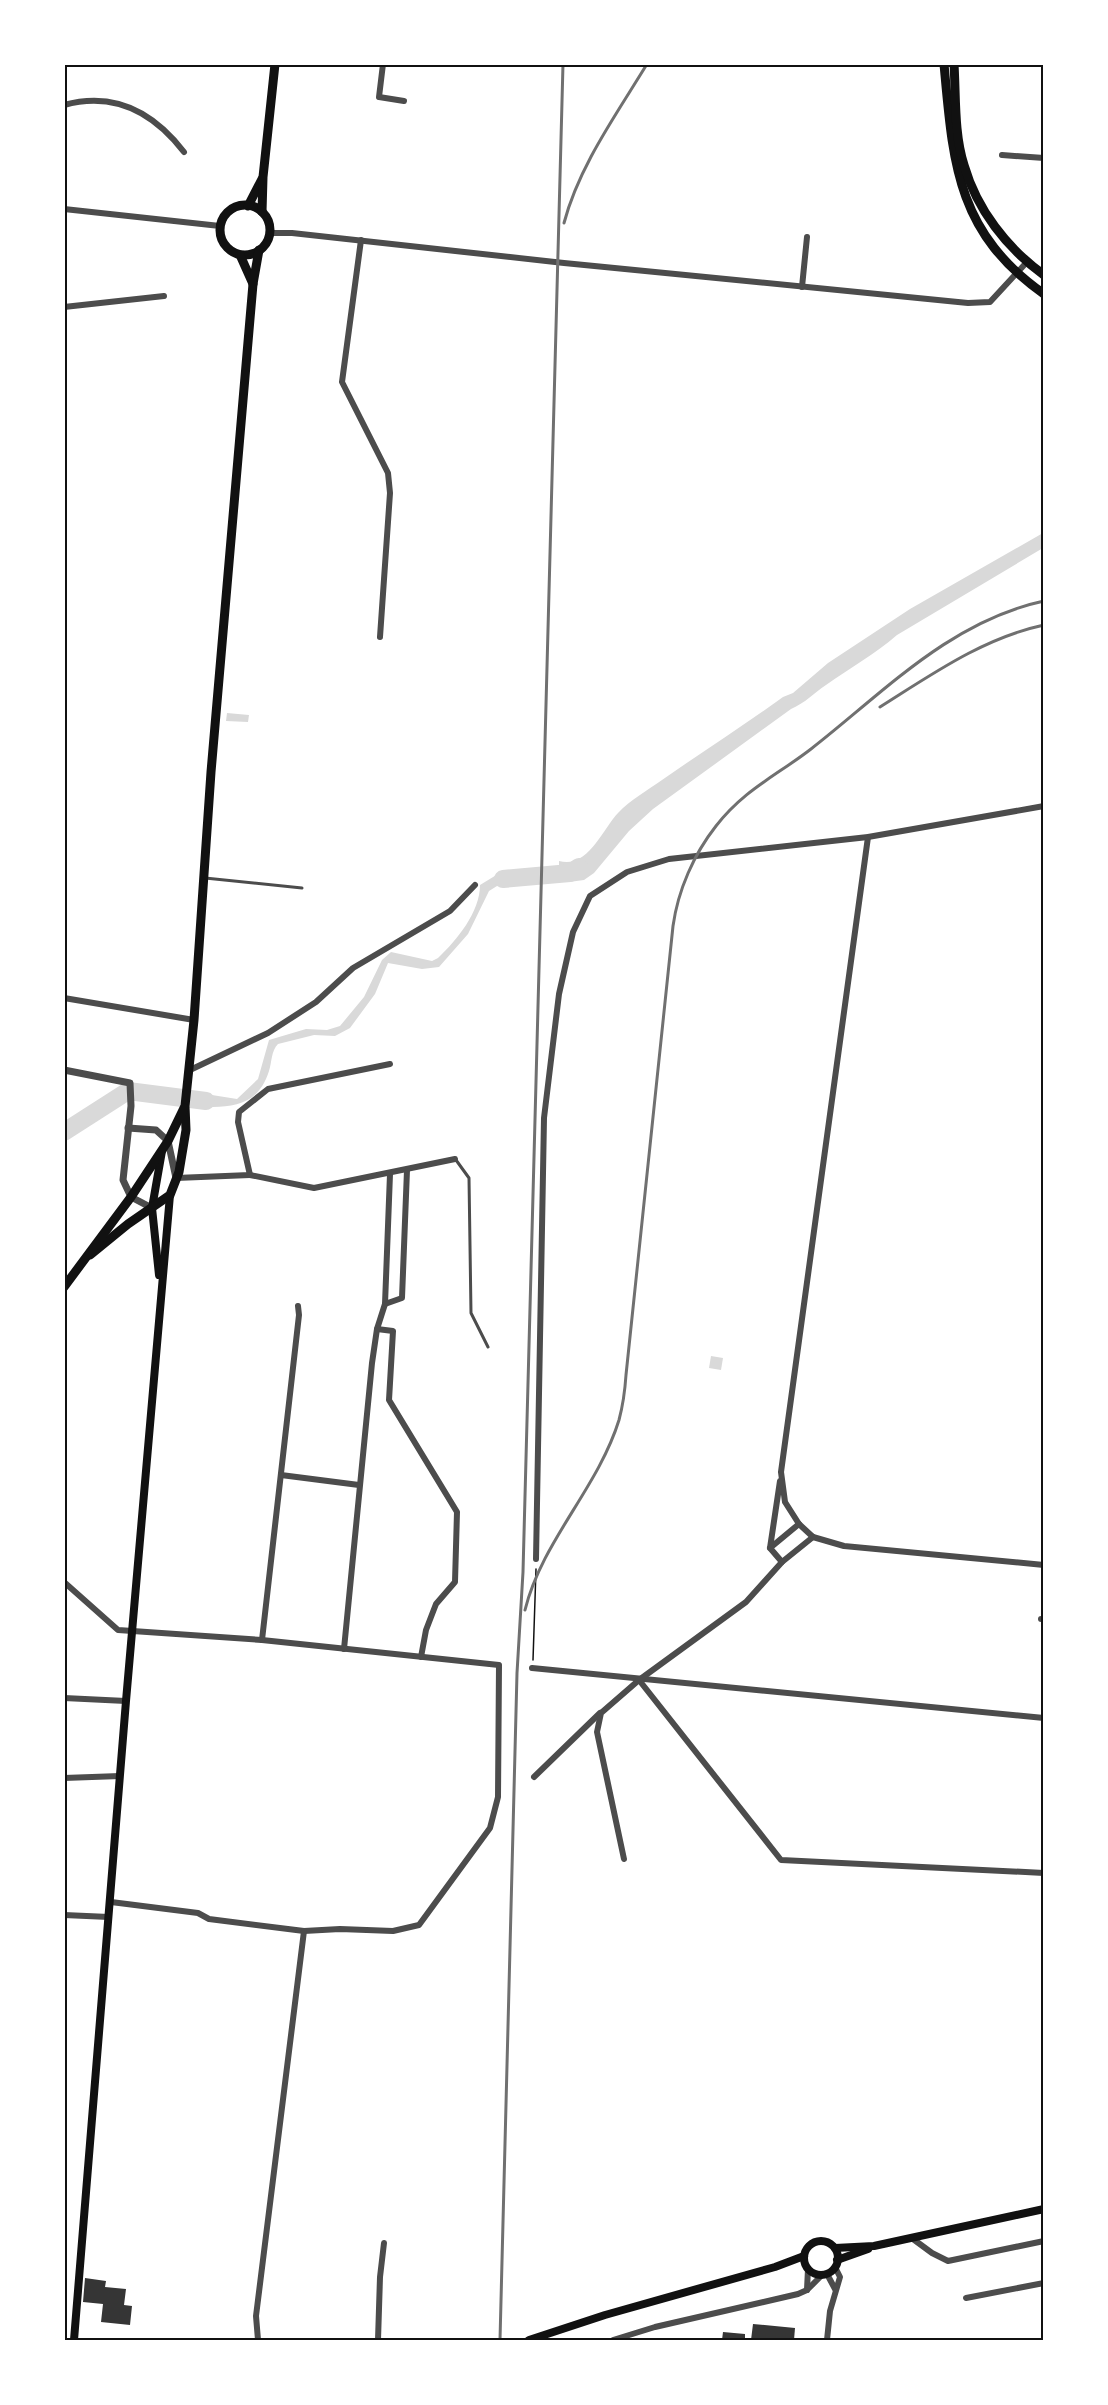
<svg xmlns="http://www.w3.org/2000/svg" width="1108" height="2405" viewBox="0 0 1108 2405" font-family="'Libre Baskerville',serif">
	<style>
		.water { fill: #d9d9d9 }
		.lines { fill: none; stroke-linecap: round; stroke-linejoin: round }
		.river { stroke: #d9d9d9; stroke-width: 18 }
		.building { fill: #353535 }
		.path { stroke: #111; stroke-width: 1.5 }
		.service { stroke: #4c4c4c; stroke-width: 3 }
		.minor { stroke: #4c4c4c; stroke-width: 6 }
		.tertiary { stroke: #4c4c4c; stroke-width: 7 }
		.secondary { stroke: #111; stroke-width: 8 }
		.primary { stroke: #111; stroke-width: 9 }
		.rail { stroke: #707070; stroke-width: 3 }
		.neatline { fill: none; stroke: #111; stroke-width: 2 }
	</style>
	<rect width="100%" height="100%" fill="#fff"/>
	<g class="water">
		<path d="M1043,533v15l-146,87c-22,19 -47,33 -71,50 -12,8 -21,18 -35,24l-138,100 -24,22 -35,42 -10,7 -15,2 -16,-1 6,-10v-10c29,8 43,-31 59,-48 12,-13 30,-23 44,-33 40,-28 81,-54 121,-83l10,-4 35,-30 82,-54z"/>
		<path d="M227,713l22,2 -1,7 -22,-1z"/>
		<path d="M528,872v6l-23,8h-8l-8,5 -21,43 -29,33 -17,2 -34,-6 -13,31 -25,34 -15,8 -21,-1 -36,9c-7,7 -6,18 -9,27 -12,39 -44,37 -78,35l2,-14 44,7 21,-20 11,-39 37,-11 21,1 13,-4 24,-29 18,-37 9,-8 41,9 6,-3c19,-18 42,-46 42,-73l18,-11z"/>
		<path d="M138,1084l33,7 -2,11 -19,-4h-12z"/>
		<path d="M124,1090l-1,9 -3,-1 -55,37v-5l13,-9 1,-4 36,-25z"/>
		<path d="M711,1356l12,2 -2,12 -12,-2z"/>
	</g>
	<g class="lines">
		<g class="river">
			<path d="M503,879l67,-6 9,-6"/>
			<path d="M64,1132l64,-41 78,10"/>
		</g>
	</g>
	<g class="building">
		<path d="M85,2278l21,3 -1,6 21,2 -2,16 8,1 -2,19 -29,-3 2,-18 -20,-2z"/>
		<path d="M753,2324l42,4 -1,12h-43z"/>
		<path d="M723,2332l22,2v6h-23z"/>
	</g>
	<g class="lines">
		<path class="path" d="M533,1660l3,-91"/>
		<g class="service">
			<path d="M205,878l97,10"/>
			<path d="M456,1160l13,18 2,135 17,34"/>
		</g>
		<g class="minor">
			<path d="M383,64l-4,33 25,4"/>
			<path d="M64,105c51,-14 90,8 120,47"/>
			<path d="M1002,155l42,3"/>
			<path d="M64,209l156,17"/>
			<path d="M270,233h22l272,30 404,40 22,-1 36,-39"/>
			<path d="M361,240l-19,142 46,91 2,20 -10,144"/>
			<path d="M802,287l5,-50"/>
			<path d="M64,307l100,-11"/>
			<path d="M868,837l-87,635 4,30 14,22 14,13 31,9 200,19"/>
			<path d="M64,998l130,22"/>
			<path d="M190,1070l78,-37 48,-31 37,-34 97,-57 25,-26"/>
			<path d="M390,1174l-5,130 17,-6 5,-128"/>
			<path d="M250,1175l64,13 141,-29"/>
			<path d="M176,1178l74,-3 -12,-53 1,-10 29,-23 122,-25"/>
			<path d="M377,1329l16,2 -4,69 68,112 -2,70 -19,22 -10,26 -5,27"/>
			<path d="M281,1475l78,10"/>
			<path d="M770,1548l10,-67"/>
			<path d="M536,1559l8,-441 15,-124 14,-62 17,-36 37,-24 42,-13 199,-22 176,-31"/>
			<path d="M782,1562l-12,-14 29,-24"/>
			<path d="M64,1582l54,48 144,10 237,25 -1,132 -8,31 -71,97 -26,6 -53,-2 -36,2 -95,-12 -11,-6 -87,-11"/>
			<path d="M1041,1619h3"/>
			<path d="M262,1640l37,-325 -1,-9"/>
			<path d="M344,1649l28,-286 5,-34 8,-25"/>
			<path d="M532,1668l512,50"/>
			<path d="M639,1680l142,180 263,13"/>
			<path d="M64,1698l62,3"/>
			<path d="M534,1777l66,-64"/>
			<path d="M64,1778l56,-2"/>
			<path d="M624,1859l-27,-127 4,-19 38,-33 107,-78 36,-40 31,-25"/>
			<path d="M64,1915l45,2"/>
			<path d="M913,2239l19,14 16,8 96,-20"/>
			<path d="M827,2274l8,15"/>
			<path d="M807,2290l1,-21"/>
			<path d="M966,2298l78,-15"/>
			<path d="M258,2340l-2,-24 48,-385"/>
			<path d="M378,2340l2,-63 4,-34"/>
			<path d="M613,2340l42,-13 143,-33 9,-4 15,-15"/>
			<path d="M827,2340l3,-29 10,-34 -5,-10"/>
		</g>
		<g class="tertiary">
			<path d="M64,1070l66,13 1,23 -8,74 8,17 21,11"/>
			<path d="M128,1128l28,2 12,11 8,37"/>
		</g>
		<g class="secondary">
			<path d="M159,1275l-7,-67 10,-57"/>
			<circle cx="821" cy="2258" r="17"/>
			<path d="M835,2248l39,-2 170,-37"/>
			<path d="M837,2260l31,-11"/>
			<path d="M74,2340l52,-639 44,-506"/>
			<path d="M529,2340l76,-25 170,-48 29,-11"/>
		</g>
		<g class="primary">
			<path d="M944,64c9,98 12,168 100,230"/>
			<path d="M954,64c2,33 0,70 10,101 13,45 43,83 80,110"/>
			<circle cx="245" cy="230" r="25"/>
			<path d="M248,206l14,-27"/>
			<path d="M262,212l1,-35 12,-113"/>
			<path d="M240,255l13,29"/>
			<path d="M90,1255l38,-31 42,-29 9,-23 7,-42 -1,-24 9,-86 17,-248 42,-488 6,-34"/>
			<path d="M64,1287l67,-90 37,-56 16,-33"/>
		</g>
		<g class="rail">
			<path d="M564,223c15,-57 52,-108 83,-159"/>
			<path d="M880,707c51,-32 103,-69 164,-82"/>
			<path d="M525,1610c17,-69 73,-122 94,-190 4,-15 6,-30 7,-45l47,-449c5,-36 21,-72 43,-100 29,-37 60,-50 95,-77 72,-56 139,-128 233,-148"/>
			<path d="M500,2340l17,-667 6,-101 40,-1508"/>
		</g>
	</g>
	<rect width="1108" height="2405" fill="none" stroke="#ffffff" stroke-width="132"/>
	<rect x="66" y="66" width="976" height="2273" class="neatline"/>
</svg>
